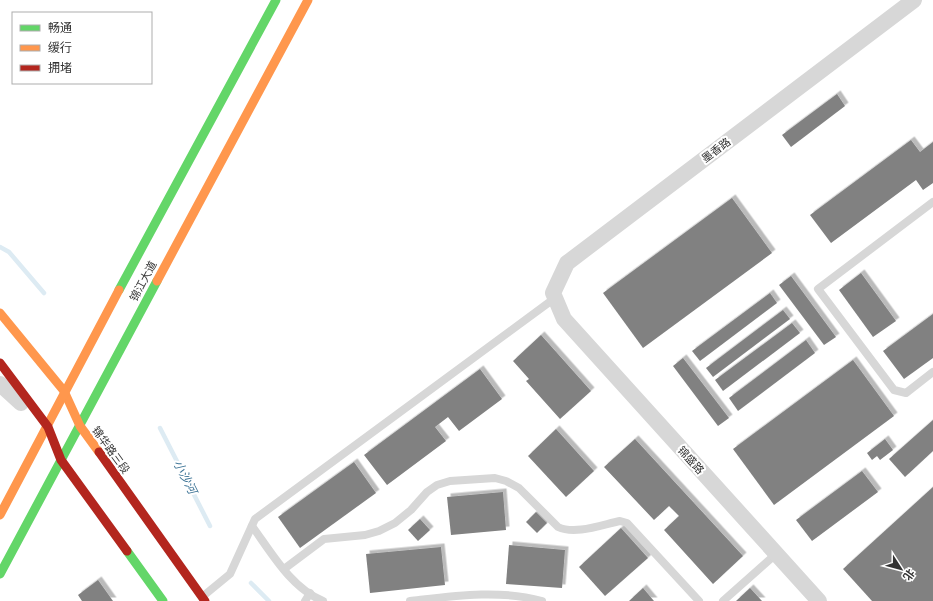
<svg xmlns="http://www.w3.org/2000/svg" width="933" height="601" viewBox="0 0 933 601" font-family="'Asap Condensed','Noto Sans SC',sans-serif">
	<style>
		.lines { fill: none; stroke-linecap: round; stroke-linejoin: round }
		.stream { stroke: #ddebf3; stroke-width: 4.5 }
		.building { fill: #818181; filter: url(#shadow) }
		.lane { stroke: #d7d7d7; stroke-width: 8 }
		.street { stroke: #d7d7d7; stroke-width: 16 }
		.fast { stroke: #63d668; stroke-width: 9 }
		.slow { stroke: #ff974d; stroke-width: 9 }
		.jam { stroke: #b3261e; stroke-width: 9 }
		.labels { text-anchor: middle; stroke-width: 4; stroke-linejoin: round; paint-order: stroke }
		.street-label { font-size: 11px; fill: #333; stroke: #fff }
		.water-label { font-size: 12px; font-style: italic; fill: #3f7597; stroke: #fff }
	</style>
	<defs>
		<filter id="shadow"><feDropShadow dx="3.5" dy="-3.5" stdDeviation="0" flood-color="#0004"/></filter>
	</defs>
	<rect width="100%" height="100%" fill="#fff"/>
	<g class="lines">
		<g class="stream">
			<path d="M0,247l9,5 35,41"/>
			<path d="M160,428l50,98"/>
			<path d="M251,583l18,18"/>
		</g>
	</g>
	<g class="building">
		<path d="M837,94l8,12 -54,41 -9,-12z"/>
		<path d="M911,140l9,12 13,-10v41l-10,7 -7,-10 -85,63 -21,-28z"/>
		<path d="M732,198l40,55 -129,95 -40,-55z"/>
		<path d="M861,273l35,48 -23,16 -34,-47z"/>
		<path d="M791,276l45,61 -12,8 -45,-60z"/>
		<path d="M770,293l7,10 -77,58 -8,-10z"/>
		<path d="M783,310l7,9 -77,58 -7,-9z"/>
		<path d="M933,314v44l-29,21 -21,-28z"/>
		<path d="M792,323l8,10 -77,58 -8,-11z"/>
		<path d="M541,335l50,56 -31,28 -34,-38 3,-2 -16,-18z"/>
		<path d="M806,340l9,13 -77,58 -9,-13z"/>
		<path d="M683,358l46,60 -11,8 -45,-60z"/>
		<path d="M853,360l41,56 -120,89 -41,-56z"/>
		<path d="M480,369l22,30 -43,32 -11,-14 -13,10 11,14 -59,44 -23,-30z"/>
		<path d="M933,420v31l-28,26 -16,-18z"/>
		<path d="M556,429l38,42 -28,26 -38,-41z"/>
		<path d="M635,439l108,117 -30,28 -49,-54 15,-14 -10,-10 -15,14 -50,-53z"/>
		<path d="M885,439l8,11 -13,10 -3,-4 -5,4 -5,-7z"/>
		<path d="M354,462l22,31 -76,55 -22,-31z"/>
		<path d="M862,471l16,21 -66,49 -16,-21z"/>
		<path d="M933,487v114h-61l-29,-32z"/>
		<path d="M503,492l3,38 -55,5 -4,-38z"/>
		<path d="M536,512l11,11 -10,10 -11,-11z"/>
		<path d="M420,519l10,11 -12,11 -10,-11z"/>
		<path d="M621,528l27,30 -43,38 -26,-29z"/>
		<path d="M509,545l56,5 -3,38 -56,-4z"/>
		<path d="M441,547l4,38 -75,8 -4,-39z"/>
		<path d="M98,580l15,21h-31l-4,-6z"/>
		<path d="M643,588l11,13h-25z"/>
		<path d="M750,588l12,13h-26z"/>
	</g>
	<g class="lines">
		<g class="lane">
			<path d="M933,202l-115,87 76,101 12,3 27,-21"/>
			<path d="M252,526c19,26 39,62 71,75"/>
			<path d="M284,569l40,-30 41,-4 14,-4 16,-8 16,-13 16,-18 10,-7 13,-4 45,-3 11,3 13,7 39,39c17,8 43,-2 62,-6l7,2 72,78"/>
			<path d="M202,597l28,-23 25,-55 300,-221"/>
			<path d="M305,601l5,-8"/>
			<path d="M410,601c43,-5 89,-12 132,0"/>
			<path d="M723,601l53,-47"/>
		</g>
		<g class="street">
			<path d="M0,384l21,19"/>
			<path d="M819,601l-255,-282 -11,-26 14,-30 347,-263"/>
		</g>
		<g class="fast">
			<path d="M119,290l157,-290"/>
			<path d="M127,551l36,50"/>
			<path d="M0,574l157,-293"/>
		</g>
		<g class="slow">
			<path d="M157,281l151,-281"/>
			<path d="M0,313l64,78 16,35 19,26"/>
			<path d="M0,515l119,-225"/>
		</g>
		<g class="jam">
			<path d="M0,363l48,64 13,33 66,91"/>
			<path d="M99,452l106,149"/>
		</g>
	</g>
	<g class="labels">
		<g class="street-label">
			<text transform="translate(716 150) rotate(-37)" y="4">墨香路</text>
			<text transform="translate(143 281) rotate(-62)" y="4">锦江大道</text>
			<text transform="translate(111 450) rotate(54)" y="4">锦华路三段</text>
			<text transform="translate(691 460) rotate(48)" y="4">锦盛路</text>
		</g>
		<g class="water-label">
			<text transform="translate(185 477) rotate(63)" y="4">小沙河</text>
		</g>
	</g>
	<rect x="12" y="12" width="140" height="72" fill="#ffffff" stroke="#adadad"/>
	<rect x="20" y="25" width="20" height="6" fill="#63d668" stroke="#adadad"/>
	<text x="48" y="32" font-size="12" fill="#333333">畅通</text>
	<rect x="20" y="45" width="20" height="6" fill="#ff974d" stroke="#adadad"/>
	<text x="48" y="52" font-size="12" fill="#333333">缓行</text>
	<rect x="20" y="65" width="20" height="6" fill="#b3261e" stroke="#adadad"/>
	<text x="48" y="72" font-size="12" fill="#333333">拥堵</text>
	<g transform="translate(901 569) rotate(126)" stroke="#ffffff" stroke-width="3" paint-order="stroke">
	<path d="M0-3L7 15L0 10L-7 15Z" fill="#333333"/>
	<text y="-6" font-size="11" font-weight="bold" text-anchor="middle" fill="#333333">北</text>
	</g>
</svg>
